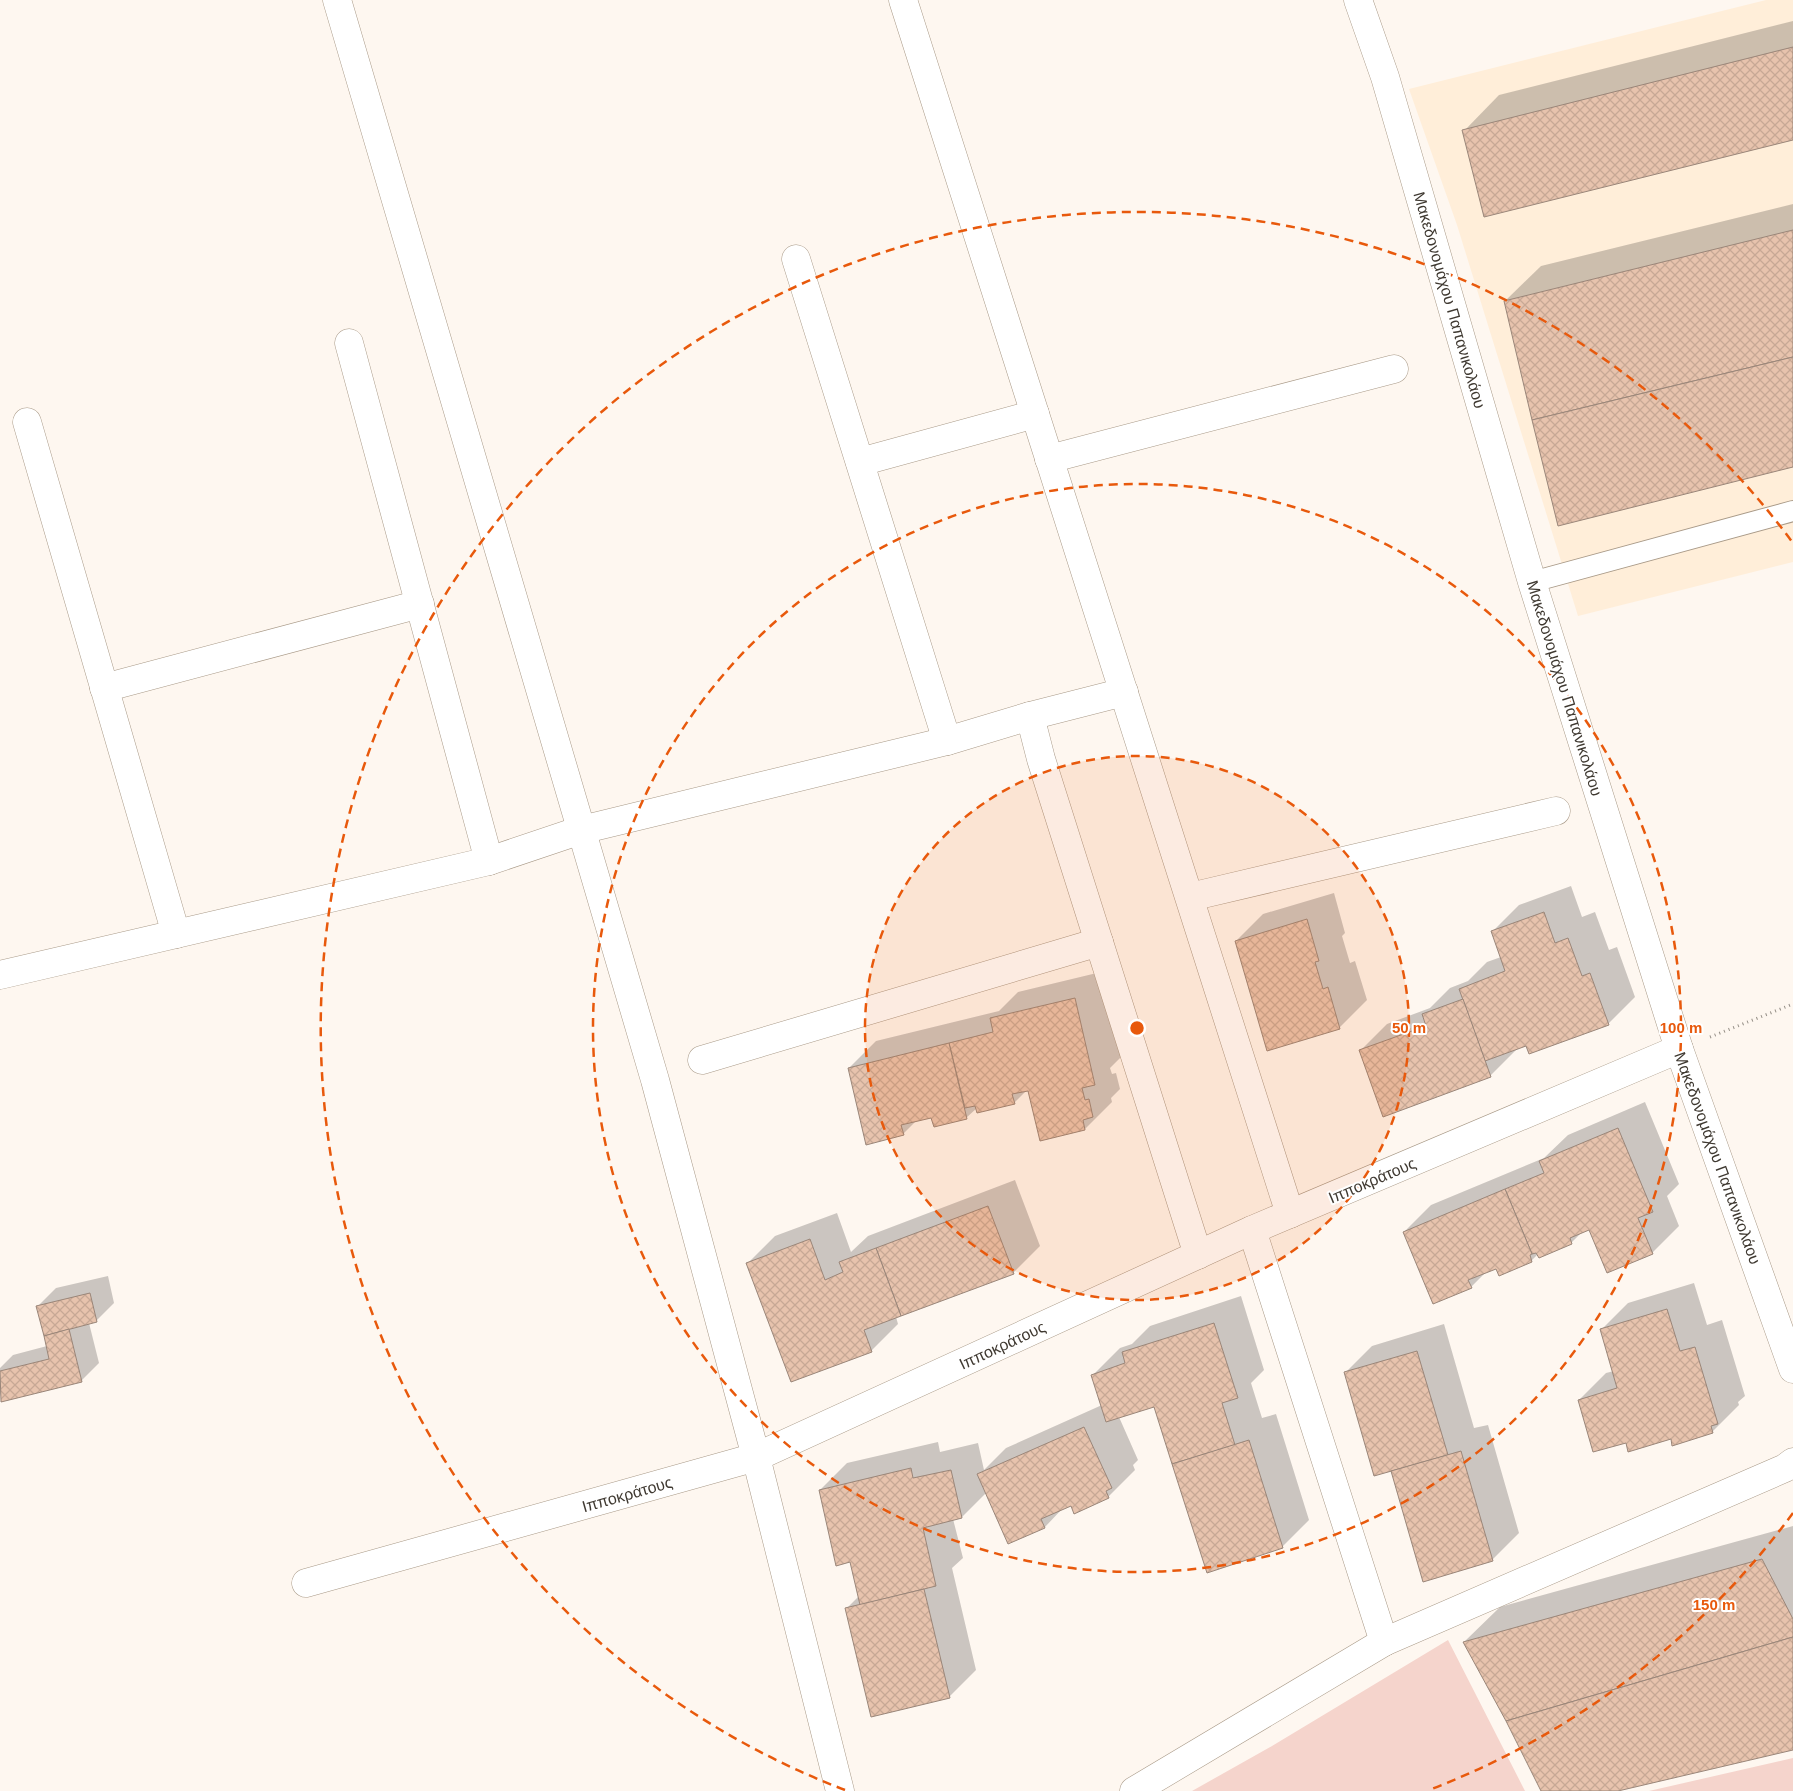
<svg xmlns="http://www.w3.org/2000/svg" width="1793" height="1791" viewBox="0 0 1793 1791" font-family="Arial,sans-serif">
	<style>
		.built { fill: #ffeed9 }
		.green { fill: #f5d4cc }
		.shadow { fill: #0003 }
		.building { fill: url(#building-cross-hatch); stroke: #9a8679 }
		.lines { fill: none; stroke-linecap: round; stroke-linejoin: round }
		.lane-casing { stroke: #a99a88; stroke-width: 22 }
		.street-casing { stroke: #a99a88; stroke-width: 29 }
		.secondary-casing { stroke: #a99a88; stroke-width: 29 }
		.path { stroke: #958f87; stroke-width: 3; stroke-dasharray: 1 4; stroke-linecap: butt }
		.lane { stroke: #fff; stroke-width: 20 }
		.street { stroke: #fff; stroke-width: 28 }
		.secondary { stroke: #fff; stroke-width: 28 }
		.ring { fill: none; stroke: #e8590c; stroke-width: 2.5; stroke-dasharray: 9 6 }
		.labels { text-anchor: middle; stroke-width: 4; stroke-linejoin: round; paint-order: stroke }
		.street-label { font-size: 16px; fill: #3f3931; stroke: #fff }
		.centre { fill: #e8590c; stroke: #fff; stroke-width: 2.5 }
		.ring-label { font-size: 15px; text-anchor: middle; font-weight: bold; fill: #e8590c; stroke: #fff; stroke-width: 4; stroke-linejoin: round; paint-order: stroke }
	</style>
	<defs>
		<pattern id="building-cross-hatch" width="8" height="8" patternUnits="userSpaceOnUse" patternTransform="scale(1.25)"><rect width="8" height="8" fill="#e7c3ad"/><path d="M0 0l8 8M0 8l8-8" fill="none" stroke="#c7a895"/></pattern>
	</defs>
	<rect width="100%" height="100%" fill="#fef7f0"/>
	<path class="built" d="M1766,0h27v562l-215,54 -121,-391 -48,-136z"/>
	<g class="green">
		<path d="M1448,1640l77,151h-333l80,-45z"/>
		<path d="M1793,1758v33h-144z"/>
	</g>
	<g class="shadow">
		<path d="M1793,21v118l-329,-8 35,-36z"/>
		<path d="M1793,204v262l-288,-165 36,-35z"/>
		<path d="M1571,886l11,31 13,-5 14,38 8,-3 18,50 -27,27 -81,20 -10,5 -27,27 -130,-25 27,-27 43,-16 20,-20 18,-7 19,-19 14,-5 -9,-25 27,-27z"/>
		<path d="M1334,893l11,40 -3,3 8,27 5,-2 12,39 -27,27 -72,22 -32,-108 27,-27z"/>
		<path d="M1101,972l21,84 -12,12 2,6 4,-1 4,16 -9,9 1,4 -27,27 -56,-41 -15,15 -37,5 -11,10 -34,-1 -15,3 -14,14 -54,-66 27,-27 123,-30 19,-19z"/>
		<path d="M1645,1102l34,82 -12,12 12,30 -27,27 -62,-25 -8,4 -11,11 -33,11 -7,7 -34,6 -11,5 -15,15 -67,-55 27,-27 113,-47 24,-23z"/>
		<path d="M1015,1180l25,66 -27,27 -117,44 2,7 -27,27 -123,-88 27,-27 62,-23 14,39 17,-16z"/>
		<path d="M108,1276l6,27 -18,18 -7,2 10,40 -18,18 -79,19 -2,-7v-25l13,-13 34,-9 -9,-40 18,-18z"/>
		<path d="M1694,1283l13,42 15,-5 23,76 -7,6 1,3 -27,27 -85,9 -48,-41 27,-27 8,-2 -13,-41 27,-27z"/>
		<path d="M1241,1296l23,74 -13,13 11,35 14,-4 33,106 -27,27 -127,-142 -36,12 19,43 -5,5 2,5 -27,27 -36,8 -9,3 -18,19 -36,16 -22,-51 -25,25 -9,2 10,39 -11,10 24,102 -27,27 -102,-89 12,-12 -8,-36 -31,-70 27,-27 91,-21 2,10 38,-9 6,27 22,-22 96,-43 -9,-30 27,-27 12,-4 18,-18z"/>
		<path d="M1444,1324l30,104 14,-3 31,108 -27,27 -147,-187 27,-27z"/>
		<path d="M1793,1526v223l-180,42h-71l-35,-71 -43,-78 36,-35z"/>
	</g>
	<g class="building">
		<path d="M1793,47v93l-309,77 -22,-87z"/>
		<path d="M1793,230v127l-261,63 -28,-119z"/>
		<path d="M1793,357v110l-235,59 -26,-106z"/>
		<path d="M1544,912l11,31 13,-5 14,38 8,-3 19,52 -80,29 -3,-8 -41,15 -26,-72 46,-18 -14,-40z"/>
		<path d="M1307,919l12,42 -4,1 8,27 5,-2 12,42 -73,22 -32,-110z"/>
		<path d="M1075,998l20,87 -13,3 3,12 4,-1 4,18 -10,3 2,10 -45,11 -12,-50 -16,3 3,10 -38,9 -2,-7 -10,2 -16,-65 44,-11 -3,-14z"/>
		<path d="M1463,999l28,78 -108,40 -24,-67 67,-24 -4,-12z"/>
		<path d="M949,1043l18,76 -33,8 -3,-9 -30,7 3,10 -38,10 -18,-77z"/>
		<path d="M1618,1128l35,84 -15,6 15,36 -46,19 -18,-43 -19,8 2,6 -33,14 -3,-5 -4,1 -27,-65 39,-16 -5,-12z"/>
		<path d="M1505,1189l27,65 -2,1 2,7 -33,14 -3,-7 -28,11 4,8 -39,16 -30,-72z"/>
		<path d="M988,1206l26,68 -113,42 -25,-68z"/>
		<path d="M810,1239l15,41 18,-8 -4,-10 37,-14 25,68 -37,14 8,22 -81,30 -45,-119z"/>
		<path d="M90,1293l7,29 -53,14 -8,-30z"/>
		<path d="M1667,1309l13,42 15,-4 23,77 -7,2 2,7 -41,13 -1,-7 -43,13 -2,-9 -33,9 -15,-52 39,-12 -17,-59z"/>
		<path d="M1214,1323l24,75 -16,5 13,42 -63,19 -18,-57 -48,15 -15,-47 34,-12 -3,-11z"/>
		<path d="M69,1329l13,53 -81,20 -1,-31 49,-12 -5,-23z"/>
		<path d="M1417,1351l31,104 -74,21 -30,-104z"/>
		<path d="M1084,1427l28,61 -6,3 3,7 -35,16 -3,-8 -30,13 4,9 -37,16 -31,-70z"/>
		<path d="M1249,1440l34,108 -76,25 -35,-109z"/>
		<path d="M1461,1451l32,110 -70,21 -32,-111z"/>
		<path d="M911,1468l2,10 38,-8 11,48 -39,10 13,58 -76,19 -10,-43 -14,4 -17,-76z"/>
		<path d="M1762,1559l31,60v18l-287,84 -43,-79z"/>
		<path d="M924,1589l26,109 -79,19 -26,-109z"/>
		<path d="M1793,1637v113l-175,41h-77l-35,-70z"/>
	</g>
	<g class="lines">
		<g class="lane-casing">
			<path id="lane" d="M1532,582l261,-71"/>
		</g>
		<g class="street-casing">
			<g id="street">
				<path d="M337,0l318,1080 101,377 84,334"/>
				<path d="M903,0l387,1214"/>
				<path d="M796,259l151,482 83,-25 11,43 157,496"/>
				<path d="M349,343l140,518"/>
				<path d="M27,422l149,512"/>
				<path d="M1049,459l345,-90"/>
				<path d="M860,462l175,-48"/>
				<path d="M104,688l316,-84"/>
				<path d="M1030,716l94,-24"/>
				<path d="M1190,897l366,-86"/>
				<path d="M0,975l489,-114 92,-31 366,-89"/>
				<path d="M702,1060l397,-118"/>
				<path d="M1252,1230l132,412"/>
				<path d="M306,1583l450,-126 496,-227 427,-181"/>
				<path d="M1134,1791l250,-149 401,-174 8,-6"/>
			</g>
		</g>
		<g class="secondary-casing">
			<path id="secondary" d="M1358,0l27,77 147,505 147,467 114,320"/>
		</g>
		<path class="path" d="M1710,1037l83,-33"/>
		<use href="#lane" class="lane"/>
		<use href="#street" class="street"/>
		<use href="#secondary" class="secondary"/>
	</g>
	<circle cx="1137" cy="1028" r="272" fill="#e8590c" fill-opacity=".12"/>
	<g class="ring">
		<circle cx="1137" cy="1028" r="272"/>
		<circle cx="1137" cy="1028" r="544"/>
		<path d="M1793 1513A816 816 0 0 1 1429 1790M845 1790A816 816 0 1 1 1793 543"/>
	</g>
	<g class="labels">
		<g class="street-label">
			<text transform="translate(1450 300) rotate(74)" y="6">Μακεδονομάχου Παπανικολάου</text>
			<text transform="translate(1565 688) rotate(73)" y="6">Μακεδονομάχου Παπανικολάου</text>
			<text transform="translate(1718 1158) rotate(70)" y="6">Μακεδονομάχου Παπανικολάου</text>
			<text transform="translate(1372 1180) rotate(-23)" y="6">Ιπποκράτους</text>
			<text transform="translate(1002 1345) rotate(-25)" y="6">Ιπποκράτους</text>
			<text transform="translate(627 1494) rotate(-16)" y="6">Ιπποκράτους</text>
		</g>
	</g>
	<circle cx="1137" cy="1028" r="8" class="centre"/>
	<g class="ring-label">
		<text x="1409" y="1033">50 m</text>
		<text x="1681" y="1033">100 m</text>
		<text x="1714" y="1610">150 m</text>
	</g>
</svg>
